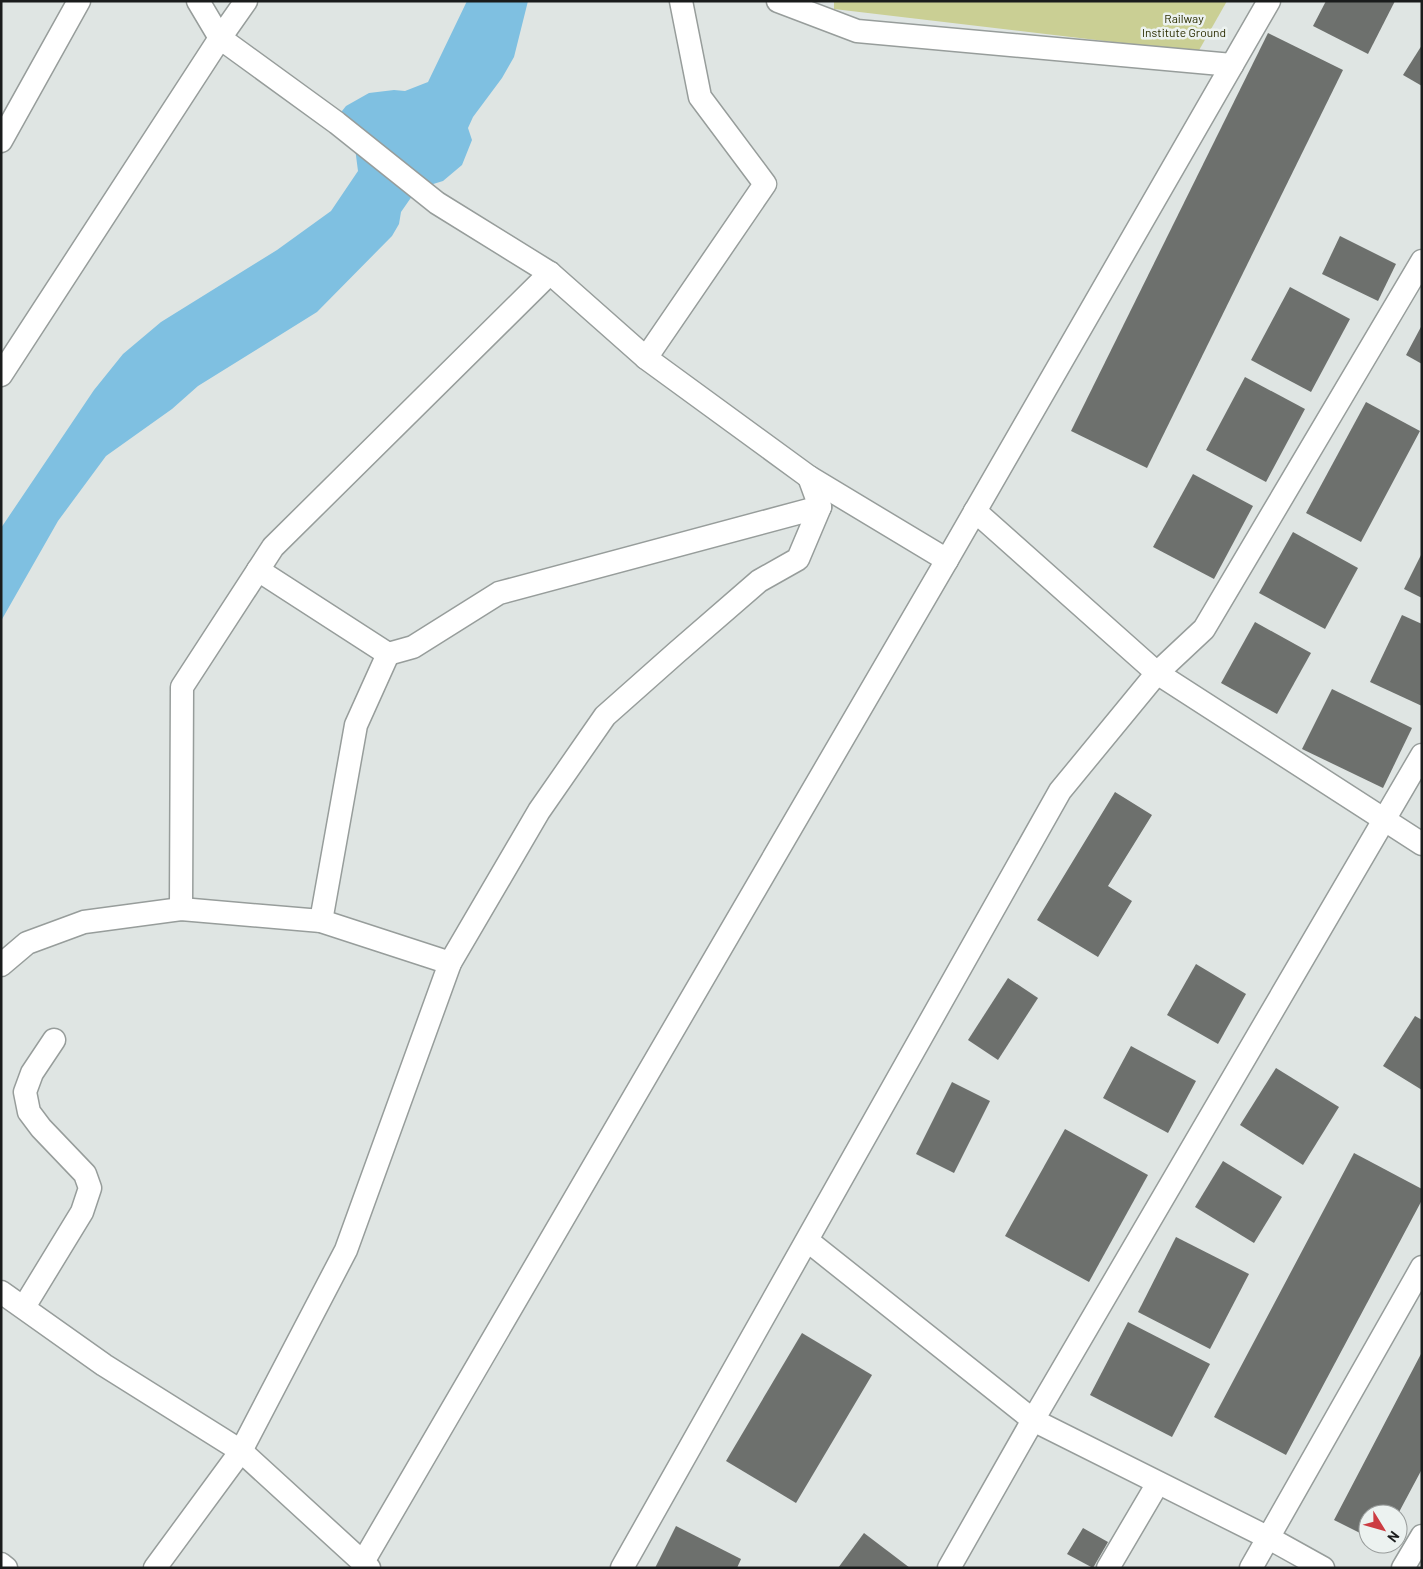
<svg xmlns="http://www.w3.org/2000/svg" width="1423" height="1569" viewBox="0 0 1423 1569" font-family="Barlow,sans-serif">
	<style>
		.green { fill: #cacf94 }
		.water { fill: #7fc0e1 }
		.building { fill: #6d706d }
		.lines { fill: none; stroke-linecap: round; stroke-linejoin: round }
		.street-casing { stroke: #979d9b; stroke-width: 25 }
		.street { stroke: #fff; stroke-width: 22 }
		.labels { text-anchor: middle; stroke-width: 5; stroke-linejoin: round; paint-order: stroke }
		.park-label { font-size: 12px; fill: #2b2d00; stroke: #ecf2f0 }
	</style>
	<rect width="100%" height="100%" fill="#dfe5e3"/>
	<path class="green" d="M834,1h393l-29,51 -364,-43z"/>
	<path class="water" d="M467,1h61l-14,56 -12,21 -29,39 -5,11 4,12 -10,25 -19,16 -26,8 -16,23 -2,12 -7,12 -75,76 -119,74 -26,23 -66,47 -48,65 -57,100v-93l93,-138 29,-36 38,-32 116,-72 54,-39 27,-40 -3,-23 -17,-32 8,-10 23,-13 25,-3 11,1 23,-9z"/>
	<g class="building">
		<path d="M1326,1h69l-27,53 -55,-28z"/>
		<path d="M1268,33l75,37 -196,398 -76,-37z"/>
		<path d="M1422,45v41l-19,-11z"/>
		<path d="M1340,236l56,28 -18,37 -56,-27z"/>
		<path d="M1290,287l60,32 -39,73 -60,-32z"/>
		<path d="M1422,325v39l-16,-9z"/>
		<path d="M1245,377l60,32 -39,73 -60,-32z"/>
		<path d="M1366,402l54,29 -59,111 -55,-29z"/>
		<path d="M1193,474l60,32 -39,73 -61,-32z"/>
		<path d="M1293,532l65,36 -33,61 -66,-36z"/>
		<path d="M1422,553v45l-18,-9z"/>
		<path d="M1402,615l20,9v82l-52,-24z"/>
		<path d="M1255,622l56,31 -34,61 -56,-31z"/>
		<path d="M1332,689l80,39 -29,60 -81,-39z"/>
		<path d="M1115,792l37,23 -44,71 24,15 -34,56 -61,-37z"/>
		<path d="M1196,964l50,30 -28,50 -51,-29z"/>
		<path d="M1008,978l30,20 -40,62 -30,-20z"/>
		<path d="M1415,1016l7,4v70l-39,-24z"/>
		<path d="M1131,1046l65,35 -28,52 -65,-35z"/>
		<path d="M1276,1068l63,39 -36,58 -63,-40z"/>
		<path d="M952,1082l38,19 -36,72 -38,-19z"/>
		<path d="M1065,1129l83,46 -59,107 -84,-46z"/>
		<path d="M1354,1153l68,36v11l-136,255 -72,-38z"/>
		<path d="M1223,1161l59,36 -28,46 -59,-36z"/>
		<path d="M1176,1237l73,37 -39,75 -72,-37z"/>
		<path d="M1128,1322l82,42 -38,73 -82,-42z"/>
		<path d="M802,1333l70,42 -76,128 -70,-42z"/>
		<path d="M1422,1352v117l-24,45h-30v23l-34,-17z"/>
		<path d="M676,1526l65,33 -4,9h-82z"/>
		<path d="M1083,1528l25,14 -15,26 -26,-14z"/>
		<path d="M864,1533l46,35h-72z"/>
	</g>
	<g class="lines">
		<g class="street-casing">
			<g id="street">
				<path d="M198,1l22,37 117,85 100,80 113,70 96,85 163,119 138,83"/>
				<path d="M778,1l79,30 375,34"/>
				<path d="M1,141l78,-140"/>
				<path d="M646,358l119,-174 -65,-87 -19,-96"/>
				<path d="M1,375l219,-337 26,-37"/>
				<path d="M975,511l182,162 265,171"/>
				<path d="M258,570l130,84 25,-7 86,-54 321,-86"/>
				<path d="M181,909l1,-222 91,-140 277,-274"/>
				<path d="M321,921l35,-196 32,-71"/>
				<path d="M1,965l26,-22 57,-21 97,-13 140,12 129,42"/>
				<path d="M808,1241l225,179 236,118 54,30"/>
				<path d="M1,1292l103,73 137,86 128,117"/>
				<path d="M24,1307l58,-95 8,-24 -5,-14 -44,-46 -12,-16 -4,-20 7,-19 22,-33"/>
				<path d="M363,1562l584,-1002 322,-559"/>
				<path d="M1,1564l5,4"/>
				<path d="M155,1568l86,-117 105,-201 104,-287 89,-152 66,-95 71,-63 83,-72 39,-22 22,-52 -11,-30"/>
				<path d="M622,1568l438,-777 97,-118 47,-44 218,-368"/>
				<path d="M949,1568l84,-148 389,-665"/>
				<path d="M1108,1568l50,-85"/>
				<path d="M1251,1568l171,-301"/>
				<path d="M1403,1568l19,-32"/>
			</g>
		</g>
		<use href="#street" class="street"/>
	</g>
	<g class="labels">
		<g class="park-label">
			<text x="1184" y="23">Railway<tspan x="1184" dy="14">Institute Ground</tspan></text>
		</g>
	</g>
	<rect width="1423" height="1569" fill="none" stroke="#1a1c1c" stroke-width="5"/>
	<g transform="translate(1383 1529) rotate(127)"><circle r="24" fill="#ecf2f0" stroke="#989c9b"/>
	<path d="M0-4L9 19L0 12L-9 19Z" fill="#cc3c42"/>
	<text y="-8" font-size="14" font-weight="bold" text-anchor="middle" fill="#1a1c1c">N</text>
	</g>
</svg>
